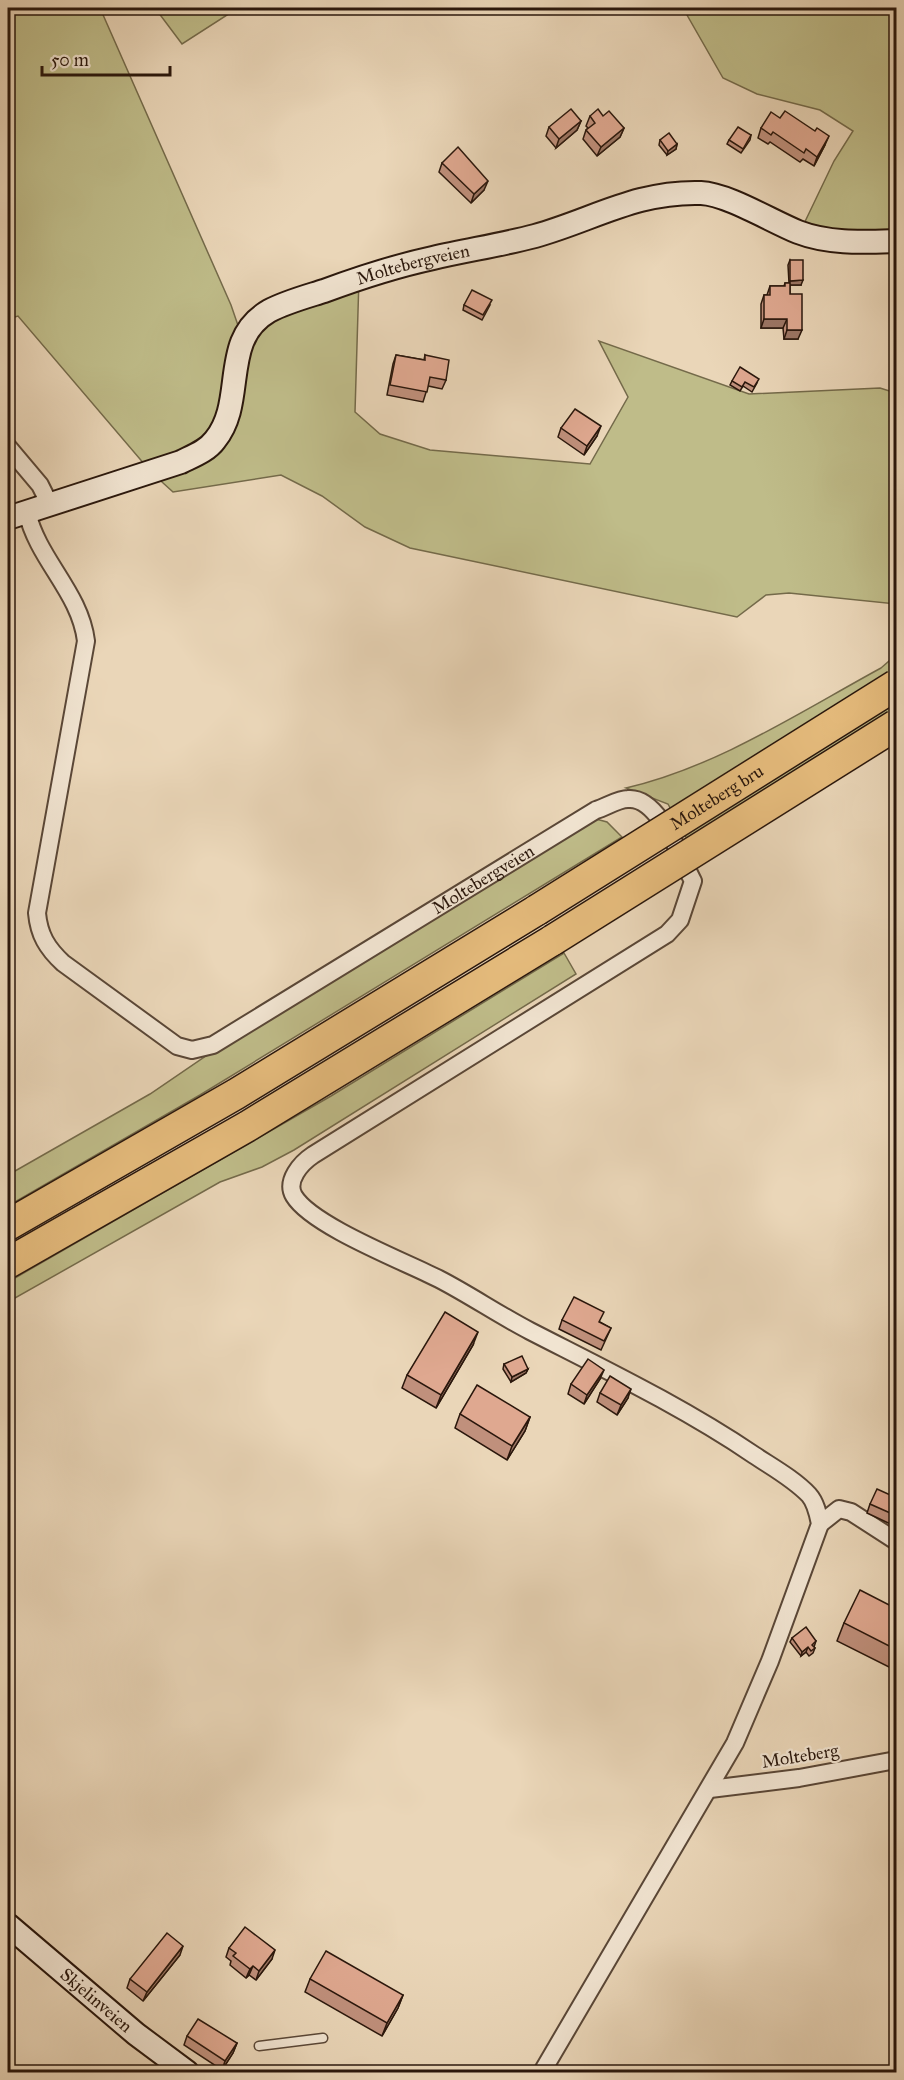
<svg xmlns="http://www.w3.org/2000/svg" width="904" height="2080" viewBox="0 0 904 2080" font-family="'IM FELL Great Primer',serif">
	<style>
		.green { fill: #bfbc89; stroke: #746a4a; stroke-width: 1.5 }
		.lines { fill: none; stroke-linecap: round; stroke-linejoin: round }
		.lane-casing { stroke: #5a4737; stroke-width: 11 }
		.street-casing { stroke: #5a4737; stroke-width: 20 }
		.secondary-casing { stroke: #2a170c; stroke-width: 26 }
		.highway-casing { stroke: #2a170c; stroke-width: 33 }
		.lane { stroke: #f1e4d1; stroke-width: 8 }
		.street { stroke: #f1e4d1; stroke-width: 16 }
		.secondary { stroke: #f1e4d1; stroke-width: 22 }
		.highway { stroke: #e5bb7c; stroke-width: 30 }
		.highway-bridge-casing { stroke: #2a170c; stroke-width: 33; stroke-linecap: butt }
		.highway-bridge { stroke: #e5bb7c; stroke-width: 30 }
		.wall { fill: #c0907c; stroke: #2a170c; stroke-width: 1.5 }
		.shaded-wall { fill: #9c7665; stroke: #2a170c; stroke-width: 1.5 }
		.building { fill: #dfa890; stroke: #2a170c; stroke-width: 1.5 }
		.labels { text-anchor: middle; stroke-width: 4.5; stroke-linejoin: round; paint-order: stroke }
		.street-label { font-size: 18px; fill: #2a170c; stroke: #f1e4d1 }
	</style>
	<rect width="100%" height="100%" fill="#ead6b8"/>
	<filter id="stains"><feTurbulence type="fractalNoise" baseFrequency=".00333" numOctaves="4"/><feColorMatrix values="0 0 0 0 .2 0 0 0 0 .09 0 0 0 0 .02 0 0 0 .5 -.17"/></filter>
	<radialGradient id="worn" r=".72"><stop offset=".6" stop-color="#630" stop-opacity="0"/><stop offset="1" stop-color="#630" stop-opacity=".3"/></radialGradient>
	<g class="green">
		<path d="M8,8h92l131,297 11,32 8,-12 109,-47 -4,134 25,22 50,16 160,14 38,-67 -29,-56 150,53 131,-6 16,5v211l-107,-11 -23,2 -29,22 -327,-69 -45,-21 -43,-31 -41,-21 -108,17 -22,-20 -133,-156 -10,3z"/>
		<path d="M155,8h83l-56,36z"/>
		<path d="M683,8h213v233l-96,-9 34,-71 19,-30 -33,-21 -63,-16 -34,-16z"/>
		<path d="M896,655v86l-196,122 -32,-59 -42,-16c91,-21 174,-76 255,-120z"/>
		<path d="M596,819l11,3 15,15 -422,258 -192,111v-31l142,-81 56,-38z"/>
		<path d="M564,953l12,21 -282,176 -32,17 -42,15 -212,120v-20l323,-186z"/>
	</g>
	<g class="lines">
		<g class="lane-casing">
			<path id="lane" d="M259,2046l64,-8"/>
		</g>
		<g class="street-casing">
			<g id="street">
				<path d="M8,447l32,38 10,20"/>
				<path id="s1" d="M27,512c11,48 53,80 59,129l-49,272c2,22 10,35 26,50l114,83 15,4 21,-5 383,-235c10,-3 22,-11 32,-11 31,-3 53,60 65,82l-13,39 -13,14 -354,221c-12,8 -28,26 -19,41 18,30 112,66 145,83 31,16 60,36 91,52 76,39 153,76 224,124 18,12 40,24 55,40 7,8 9,19 11,29l-50,137 -35,82 -193,329"/>
				<path d="M820,1524l19,-15 12,3 45,29"/>
				<path d="M710,1789l89,-11 97,-18"/>
			</g>
		</g>
		<g class="secondary-casing">
			<g id="secondary">
				<path id="s2" d="M8,518l173,-56c12,-6 26,-11 34,-22 32,-39 4,-100 54,-129 17,-9 36,-14 55,-20 35,-13 72,-25 109,-33 34,-8 68,-13 102,-22 58,-16 101,-45 166,-43 26,1 70,28 97,39 31,12 66,10 98,9"/>
				<path id="s3" d="M8,1925l128,109 51,38"/>
			</g>
		</g>
		<g class="highway-casing">
			<g id="highway">
				<path d="M8,1225l228,-131 301,-184"/>
				<path d="M8,1263l240,-137 305,-186"/>
			</g>
		</g>
		<use href="#lane" class="lane"/>
		<use href="#street" class="street"/>
		<use href="#secondary" class="secondary"/>
		<use href="#highway" class="highway"/>
		<g class="highway-bridge-casing">
			<g id="highway-bridge">
				<path id="s4" d="M537,910l359,-225"/>
				<path d="M553,940l343,-215"/>
			</g>
		</g>
		<use href="#highway-bridge" class="highway-bridge"/>
	</g>
	<g class="wall">
		<path d="M590,116h13l21,12 -4,9 -23,19 -14,-17 3,-9 2,-2 -2,-2z"/>
		<path d="M581,121l-4,9 -21,18 -10,-12 3,-9z"/>
		<path d="M761,128l64,17 -11,21 -11,-7 -3,3 -30,-20 -2,2 -10,-6z"/>
		<path d="M751,135l-1,5 -9,13 -14,-9 2,-4z"/>
		<path d="M660,140l17,4 -1,5 -9,6 -8,-10z"/>
		<path d="M442,163l42,27 -13,13 -32,-31z"/>
		<path d="M790,260l11,25h-11v9l8,45h-14l-1,-11h-22v-24l3,-9h3l3,-9h14l1,-3h4l-1,-18z"/>
		<path d="M464,305h26l-8,15 -19,-10z"/>
		<path d="M396,355l28,5 1,-5 21,25 -4,9 -14,-3 -5,16 -36,-7 6,-31z"/>
		<path d="M732,381l25,2 -5,9 -9,-6 -3,5 -10,-6z"/>
		<path d="M561,428l36,8 -13,19 -26,-18z"/>
		<path d="M562,1320l38,2 11,6 -10,22 -42,-21z"/>
		<path d="M473,1345l-37,63 -34,-20 5,-13z"/>
		<path d="M504,1364l24,5 -2,4 -15,9 -8,-13z"/>
		<path d="M600,1379l-16,25 -16,-10 3,-10z"/>
		<path d="M600,1393l28,5 -11,17 -20,-13z"/>
		<path d="M460,1414l70,3 -5,14 -18,29 -52,-32z"/>
		<path d="M897,1498v29l-30,-14 3,-9z"/>
		<path d="M897,1609v62l-60,-30 7,-18z"/>
		<path d="M792,1638l24,3 -2,6 1,1 -2,5 -4,3 -3,-4 -5,4 -11,-14z"/>
		<path d="M229,1948l43,11 -16,21 -7,-5 -3,3 -16,-13 1,-4 -5,-4z"/>
		<path d="M180,1955l-37,46 -16,-13 3,-9z"/>
		<path d="M310,1979l93,16 -5,13 -16,28 -77,-44z"/>
		<path d="M187,2036l50,7 -4,10 -11,17 -38,-25z"/>
	</g>
	<g class="shaded-wall">
		<path d="M581,121l-4,9 -21,18 3,-9z"/>
		<path d="M624,128l-4,9 -23,19 4,-9z"/>
		<path d="M829,136l-4,9 -11,21 3,-9z"/>
		<path d="M677,144l-1,5 -9,6 1,-4z"/>
		<path d="M488,181l-4,9 -13,13 3,-9z"/>
		<path d="M803,280l-2,5h-12l1,-4z"/>
		<path d="M764,319h23l-4,9h-22z"/>
		<path d="M787,330h15l-4,9h-14z"/>
		<path d="M601,426l-4,10 -13,19 3,-9z"/>
		<path d="M478,1332l-5,13 -37,63 5,-13z"/>
		<path d="M528,1369l-2,4 -15,9 1,-5z"/>
		<path d="M604,1370l-4,9 -16,25 3,-9z"/>
		<path d="M631,1389l-3,9 -11,17 4,-10z"/>
		<path d="M530,1417l-5,14 -18,29 5,-14z"/>
		<path d="M808,1647l-2,5 -5,4 1,-4z"/>
		<path d="M183,1946l-3,9 -37,46 4,-9z"/>
		<path d="M275,1950l-3,9 -16,21 3,-9z"/>
		<path d="M253,1966l-4,9 -3,3 4,-9z"/>
		<path d="M403,1995l-5,13 -16,28 5,-13z"/>
		<path d="M237,2043l-4,10 -11,17 3,-9z"/>
	</g>
	<g class="building">
		<path d="M571,109l10,12 -22,18 -10,-12z"/>
		<path d="M598,109l5,7 6,-5 15,17 -23,19 -15,-17 9,-7 -5,-7z"/>
		<path d="M785,111l30,20 2,-3 12,8 -12,21 -11,-8 -2,4 -31,-21 -2,3 -10,-7 10,-16 9,6z"/>
		<path d="M738,127l13,8 -8,14 -14,-9z"/>
		<path d="M669,133l8,11 -9,7 -8,-11z"/>
		<path d="M458,147l30,34 -14,13 -32,-31z"/>
		<path d="M790,260h13v20l-13,1z"/>
		<path d="M785,283h5v11h12v36h-15v-11h-23v-24h6v-9h15z"/>
		<path d="M472,290l20,10 -9,15 -19,-10z"/>
		<path d="M396,355l29,5v-5l24,5 -3,20 -16,-3 -3,15 -37,-7z"/>
		<path d="M740,367l19,12 -5,8 -9,-5 -3,5 -10,-6z"/>
		<path d="M575,409l26,17 -14,20 -26,-18z"/>
		<path d="M574,1297l30,15 -5,10 12,6 -7,13 -42,-21z"/>
		<path d="M445,1312l33,20 -37,63 -34,-20z"/>
		<path d="M522,1356l6,13 -16,8 -8,-13z"/>
		<path d="M588,1359l16,11 -17,25 -16,-11z"/>
		<path d="M610,1376l21,13 -10,16 -21,-12z"/>
		<path d="M477,1385l53,32 -18,29 -52,-32z"/>
		<path d="M877,1489l20,9v18l-27,-12z"/>
		<path d="M860,1590l37,19v41l-53,-27z"/>
		<path d="M806,1627l10,14 -4,4 3,3 -4,3 -3,-4 -6,5 -10,-14z"/>
		<path d="M245,1927l30,23 -16,21 -6,-5 -3,3 -17,-13 3,-3 -7,-5z"/>
		<path d="M167,1933l16,13 -36,46 -17,-13z"/>
		<path d="M326,1951l77,44 -16,28 -77,-44z"/>
		<path d="M198,2019l39,24 -12,18 -38,-25z"/>
	</g>
	<g class="labels">
		<g class="street-label">
			<text dy="6" stroke="none"><textPath href="#s2" startOffset="519">Moltebergveien</textPath></text>
			<text dy="6" stroke="none"><textPath href="#s4" startOffset="212">Molteberg bru</textPath></text>
			<text dy="6" stroke="none"><textPath href="#s1" startOffset="972">Moltebergveien</textPath></text>
			<text transform="translate(800 1756) rotate(-9)" y="6">Molteberg</text>
			<text dy="6" stroke="none"><textPath href="#s3" startOffset="116">Skjelinveien</textPath></text>
		</g>
	</g>
	<rect width="904" height="2080" fill="none" stroke="#ead6b8" stroke-width="30"/>
	<rect x="9" y="9" width="886" height="2062" fill="none" stroke="#2a170c" stroke-width="3"/>
	<rect x="15" y="15" width="874" height="2050" fill="none" stroke="#2a170c" stroke-width="1.5"/>
	<path d="M42 66v9h128v-9" fill="none" stroke="#2a170c" stroke-width="3"/>
	<text x="51" y="66" font-size="18" fill="#2a170c" stroke="#f1e4d1" stroke-width="4.5" paint-order="stroke">50 m</text>
	<rect width="100%" height="100%" filter="url(#stains)"/>
	<rect width="100%" height="100%" fill="url(#worn)"/>
</svg>
